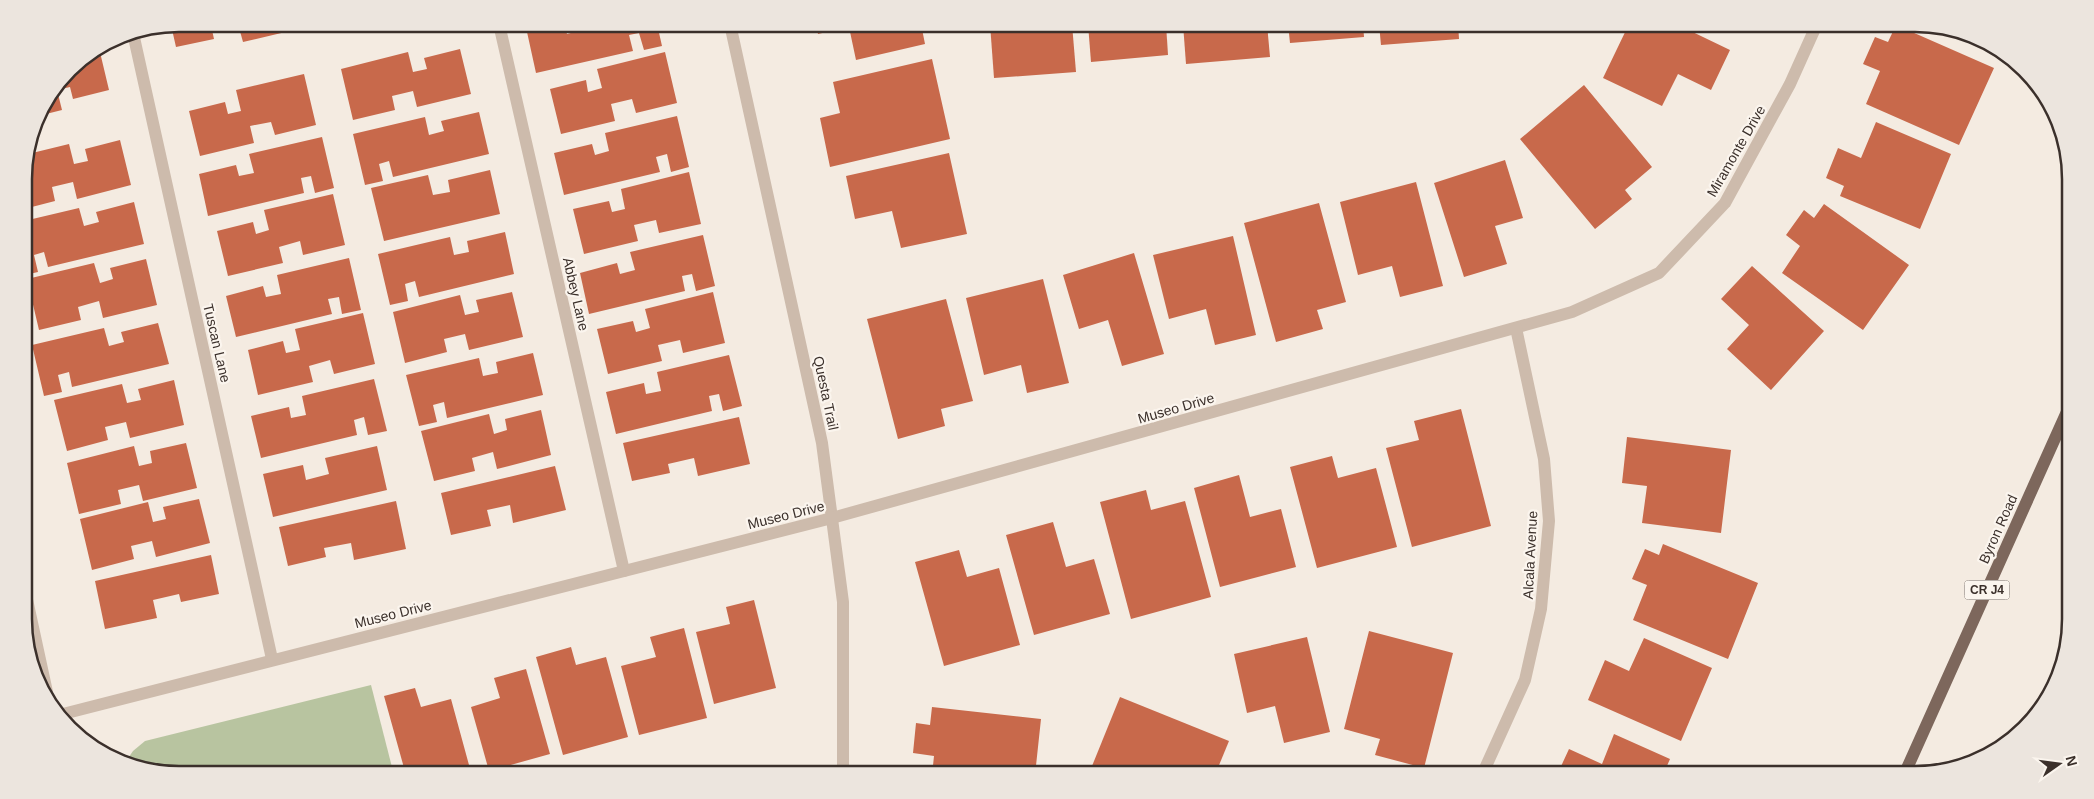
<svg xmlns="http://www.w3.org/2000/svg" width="2094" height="799" viewBox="0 0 2094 799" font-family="Arial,sans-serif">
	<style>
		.green { fill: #b8c4a0 }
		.building { fill: #c8694b }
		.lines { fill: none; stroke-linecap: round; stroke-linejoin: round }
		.minor { stroke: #cdbbac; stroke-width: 12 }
		.major { stroke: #7d675c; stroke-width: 12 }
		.labels { text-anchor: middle; stroke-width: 4.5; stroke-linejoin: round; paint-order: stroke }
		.shield { fill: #fbf5ee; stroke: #756b66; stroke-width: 1 }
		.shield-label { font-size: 12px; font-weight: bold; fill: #3b302b }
		.street-label { font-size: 14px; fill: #3b302b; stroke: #fbf5ee }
		.rim { fill: none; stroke: #3b302b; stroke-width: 2.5 }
	</style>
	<rect width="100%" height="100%" fill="#f4ebe1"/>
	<path class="green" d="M371,685l23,90h-215l-50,-8 -5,-3 9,-13 12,-10z"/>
	<g class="building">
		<path d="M179,24h59v1l-26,5 2,9 -38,8 -5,-22z"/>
		<path d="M238,24h55l1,6 -51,12z"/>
		<path d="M336,24h35v1l-33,7z"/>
		<path d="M560,24h4l3,10 15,-4 -2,-6h77l5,22 -18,4 -5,-17 -10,2 4,16 -97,22 -9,-41z"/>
		<path d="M816,24h105l4,20 -69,16 -7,-33 -31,7z"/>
		<path d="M990,24h82l4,48 -82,6z"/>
		<path d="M1088,24h78l2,31 -77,7z"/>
		<path d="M1183,24h84l3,33 -84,7z"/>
		<path d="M1288,24h75l1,13 -74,6z"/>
		<path d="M1379,24h79l1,15 -78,6z"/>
		<path d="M1477,24h31v1l-31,2z"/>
		<path d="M1629,24h47l54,26 -19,40 -33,-16 -16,32 -59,-28z"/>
		<path d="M1896,25l98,43 -35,77 -93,-41 14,-33 -17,-7 12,-27 13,5z"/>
		<path d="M1955,31l10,1 16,9 -1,1z"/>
		<path d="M99,48l10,42 -36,9 -3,-12 -13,3 5,20 -24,6 2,-6 37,-47z"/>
		<path d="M460,49l11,45 -54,13 -4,-16 -21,5 3,14 -42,10 -12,-51 67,-17 5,20 14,-3 -3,-11z"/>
		<path d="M665,52l12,51 -41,10 -4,-14 -21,5 4,17 -54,13 -11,-45 36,-9 2,12 14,-4 -5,-19z"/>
		<path d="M932,59l18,80 -120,28 -10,-49 20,-5 -7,-31z"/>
		<path d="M304,74l12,51 -41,10 -4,-13 -21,4 4,17 -54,13 -11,-45 36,-9 3,12 13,-3 -5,-21z"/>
		<path d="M1584,85l68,82 -27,23 7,9 -37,30 -75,-90z"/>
		<path d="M479,112l10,42 -96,23 -4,-16 -10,3 4,17 -18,4 -12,-51 72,-17 4,18 15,-4 -3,-10z"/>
		<path d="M677,116l12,51 -18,5 -4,-18 -11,3 4,15 -96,23 -10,-42 38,-9 3,11 14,-4 -4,-18z"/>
		<path d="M1876,122l75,32 -31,75 -80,-33 4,-10 -18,-8 12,-30 23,10z"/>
		<path d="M322,137l12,51 -19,5 -4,-17 -10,2 3,15 -96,23 -9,-42 37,-9 3,11 15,-3 -5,-19z"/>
		<path d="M120,140l11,45 -54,14 -4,-17 -21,5 3,14 -31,8v-40l4,-15 41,-10 5,20 14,-3 -3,-12z"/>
		<path d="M949,153l18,81 -66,14 -9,-37 -37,8 -9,-43z"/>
		<path d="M1505,160l18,58 -28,8 12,38 -43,13 -30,-94z"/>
		<path d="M490,170l10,44 -116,27 -13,-53 57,-13 5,20 17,-3 -2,-12z"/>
		<path d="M689,172l12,52 -42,9 -3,-13 -22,5 4,16 -54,13 -11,-45 36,-8 3,11 13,-3 -4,-20z"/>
		<path d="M1416,182l27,104 -43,11 -8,-31 -34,9 -18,-73z"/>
		<path d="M333,194l12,51 -42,10 -3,-14 -21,6 4,16 -55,13 -11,-45 36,-9 3,12 13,-4 -5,-20z"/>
		<path d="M134,202l10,42 -96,23 -4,-15 -10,3 4,17 -13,3 -1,-54 55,-13 5,18 15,-4 -3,-10z"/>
		<path d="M1319,203l27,99 -29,8 6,19 -47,13 -32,-119z"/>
		<path d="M1824,204l85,61 -46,65 -81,-57 18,-27 -14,-11 18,-25 10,8z"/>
		<path d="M505,232l9,42 -95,23 -4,-16 -10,3 3,17 -18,4 -12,-51 72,-17 4,18 15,-3 -2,-11z"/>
		<path d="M703,235l12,51 -19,5 -4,-17 -10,2 3,15 -96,23 -9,-41 37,-10 3,11 15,-4 -5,-18z"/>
		<path d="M1233,236l23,99 -41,10 -9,-36 -37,10 -16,-64z"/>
		<path d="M1134,253l30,101 -42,12 -14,-46 -29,9 -16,-54z"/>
		<path d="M349,258l12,52 -19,4 -3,-17 -11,2 4,15 -96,23 -10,-41 37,-10 3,11 15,-3 -4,-19z"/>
		<path d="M146,259l11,46 -54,13 -4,-17 -21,6 3,13 -42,10 -12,-51 67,-16 6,20 13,-4 -3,-11z"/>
		<path d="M1752,266l72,65 -53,59 -44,-41 22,-24 -28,-26z"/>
		<path d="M1043,279l26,104 -42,10 -6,-28 -37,10 -18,-77z"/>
		<path d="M512,292l11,45 -54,13 -4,-16 -21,5 3,13 -42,11 -12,-51 67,-17 5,20 14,-3 -3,-12z"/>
		<path d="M713,292l12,51 -42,10 -3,-13 -22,5 4,16 -54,13 -11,-45 36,-8 3,11 14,-4 -5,-19z"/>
		<path d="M946,299l27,102 -32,8 4,17 -47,13 -31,-120z"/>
		<path d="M363,313l12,51 -41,10 -4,-14 -21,6 4,16 -55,13 -10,-45 35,-9 3,12 14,-3 -5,-21z"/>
		<path d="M158,323l11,41 -97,23 -3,-15 -11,3 4,17 -18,4 -12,-51 72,-17 5,18 15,-4 -3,-10z"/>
		<path d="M533,353l10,42 -96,23 -3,-16 -11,3 4,17 -18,4 -13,-51 73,-17 4,18 15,-3 -2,-11z"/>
		<path d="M729,355l13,51 -19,5 -4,-17 -10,2 3,15 -96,23 -10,-42 38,-9 2,11 15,-3 -4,-19z"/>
		<path d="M374,379l13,52 -19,4 -4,-18 -10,3 3,15 -96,23 -10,-42 38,-9 2,11 15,-3 -4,-19z"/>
		<path d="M174,380l10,45 -54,13 -4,-16 -21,5 3,13 -41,11 -13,-51 68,-16 5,19 14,-3 -3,-11z"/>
		<path d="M1461,409l30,117 -79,21 -26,-99 33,-8 -5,-19z"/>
		<path d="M541,410l10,45 -54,14 -4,-17 -21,6 3,13 -41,10 -13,-50 68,-17 5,20 13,-4 -2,-11z"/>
		<path d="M739,417l11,47 -52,12 -4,-18 -26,6 2,9 -38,8 -9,-38z"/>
		<path d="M1627,437l104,13 -10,83 -79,-10 5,-37 -25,-3z"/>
		<path d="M186,443l11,45 -54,13 -4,-16 -21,5 3,14 -42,10 -12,-51 67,-17 5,20 13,-3 -2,-12z"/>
		<path d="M377,446l10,44 -114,27 -10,-43 40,-9 3,15 23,-6 -4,-16z"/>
		<path d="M1332,456l6,22 38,-10 21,79 -80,21 -27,-101z"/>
		<path d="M555,466l11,44 -53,13 -3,-18 -23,5 4,16 -40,9 -10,-42z"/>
		<path d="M1239,475l11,42 31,-8 15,58 -76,20 -26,-99z"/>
		<path d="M1146,490l5,20 34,-9 26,96 -80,22 -31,-117z"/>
		<path d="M199,499l11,44 -54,14 -4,-16 -21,5 3,13 -42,11 -12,-51 68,-17 5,20 13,-3 -3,-12z"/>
		<path d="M396,501l10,48 -52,11 -3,-17 -27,5 2,9 -38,9 -9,-39z"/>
		<path d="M1053,522l13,45 28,-8 16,55 -76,21 -28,-100z"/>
		<path d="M1663,544l95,39 -30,76 -95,-39 14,-35 -15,-6 13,-30 14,6z"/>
		<path d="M959,550l8,27 32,-9 21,77 -76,21 -29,-104z"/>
		<path d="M211,555l8,39 -38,8 -2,-8 -26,6 4,18 -52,11 -10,-48z"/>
		<path d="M754,600l22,88 -62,16 -18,-72 34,-8 -4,-17z"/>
		<path d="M684,628l23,90 -68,17 -18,-69 35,-9 -6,-20z"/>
		<path d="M1369,631l84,22 -29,115 -49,-13 5,-16 -36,-10z"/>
		<path d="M1307,637l23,95 -46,11 -9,-37 -28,7 -13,-59z"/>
		<path d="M1644,638l68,30 -31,73 -93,-41 17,-40 24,11z"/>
		<path d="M571,647l5,18 30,-8 22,80 -65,18 -27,-98z"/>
		<path d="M526,669l24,85 -61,17 -18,-64 29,-9 -6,-20z"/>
		<path d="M415,688l6,19 30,-8 18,66 -34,10h-29l-22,-79z"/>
		<path d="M1120,697l109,44 -14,34h-115l-10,-4z"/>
		<path d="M932,707l109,12 -6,56h-103l2,-19 -21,-3 3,-30 14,2z"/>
		<path d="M1614,734l56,25 -7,16h-106l12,-26 33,15z"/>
	</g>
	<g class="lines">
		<g class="minor">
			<path d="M499,24l125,547"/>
			<path d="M730,24l92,419 21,159v173"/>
			<path d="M133,33l139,626"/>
			<path d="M26,595l21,97"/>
			<path d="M59,715l773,-197 740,-206 87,-39 66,-70 65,-119 27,-60"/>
			<path d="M1482,775l43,-95 16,-71 8,-88 -5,-62 -28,-131"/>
		</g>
		<path class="major" d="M1904,775l166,-370"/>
	</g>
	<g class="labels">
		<rect class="shield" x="1964.5" y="580.5" width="45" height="19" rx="4"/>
		<g class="shield-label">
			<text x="1987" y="594">CR J4</text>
		</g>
		<g class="street-label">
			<text transform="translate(1736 151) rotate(-60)" y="5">Miramonte Drive</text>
			<text transform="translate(576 294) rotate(77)" y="5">Abbey Lane</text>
			<text transform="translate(217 343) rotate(77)" y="5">Tuscan Lane</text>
			<text transform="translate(826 393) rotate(78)" y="5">Questa Trail</text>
			<text transform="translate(1176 408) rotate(-16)" y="5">Museo Drive</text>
			<text transform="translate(786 515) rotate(-14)" y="5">Museo Drive</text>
			<text transform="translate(1998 529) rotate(-66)" y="5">Byron Road</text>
			<text transform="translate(1530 555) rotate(-87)" y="5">Alcala Avenue</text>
			<text transform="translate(393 614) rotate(-14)" y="5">Museo Drive</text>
		</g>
	</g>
	<path d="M0 0H2094V799H0ZM179 32H1915A147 147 0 0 1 2062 179V619A147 147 0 0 1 1915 766H179A147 147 0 0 1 32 619V179A147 147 0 0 1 179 32Z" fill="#ece5de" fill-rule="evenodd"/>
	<path class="rim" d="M179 32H1915A147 147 0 0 1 2062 179V619A147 147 0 0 1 1915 766H179A147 147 0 0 1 32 619V179A147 147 0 0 1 179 32Z"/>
	<g transform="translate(2059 764) rotate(76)" stroke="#fbf5ee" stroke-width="4" paint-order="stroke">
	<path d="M0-4L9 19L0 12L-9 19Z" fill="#3b302b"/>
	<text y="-8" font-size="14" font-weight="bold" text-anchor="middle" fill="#3b302b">N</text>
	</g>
</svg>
